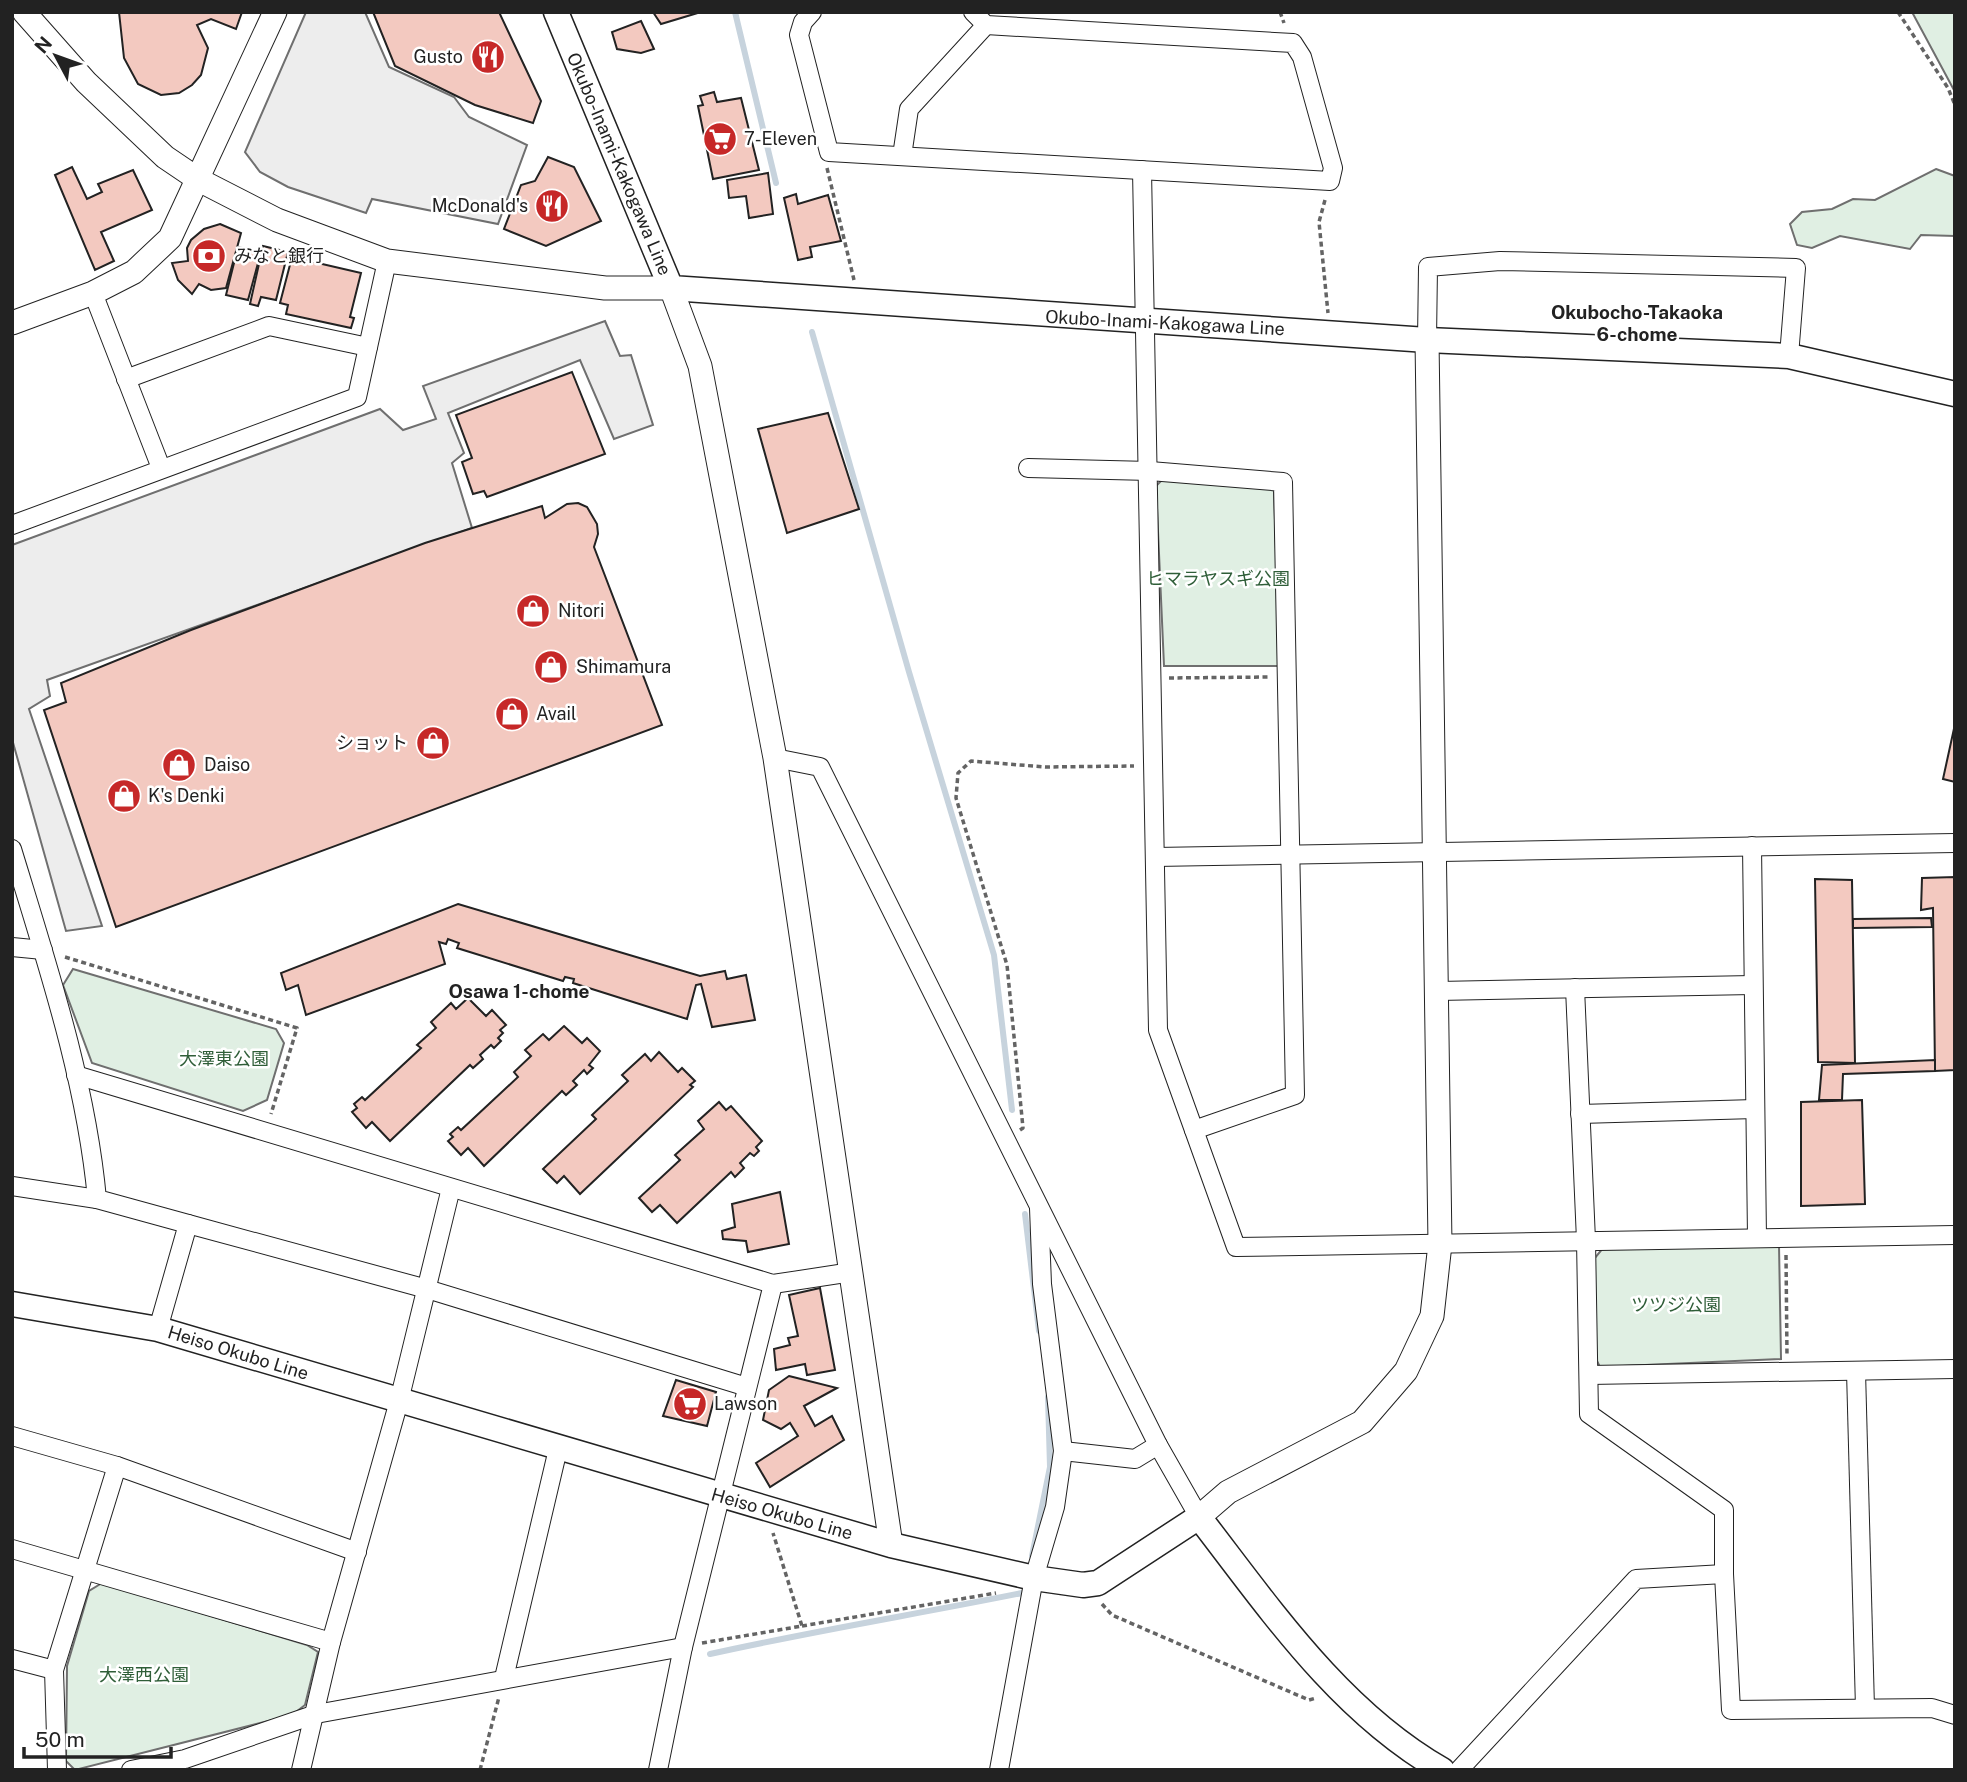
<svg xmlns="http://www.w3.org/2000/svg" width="1967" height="1782" viewBox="0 0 1967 1782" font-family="'Public Sans','Noto Sans JP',sans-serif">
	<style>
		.green { fill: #e0efe3; stroke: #6f6f6f; stroke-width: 2 }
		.parking { fill: #ededed; stroke: #6f6f6f; stroke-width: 2 }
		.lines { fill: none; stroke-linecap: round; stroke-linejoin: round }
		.stream { stroke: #c7d3dd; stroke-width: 6 }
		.building { fill: #f3c9c0; stroke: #222; stroke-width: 2 }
		.minor-casing { stroke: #222; stroke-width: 20 }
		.tertiary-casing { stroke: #222; stroke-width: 25 }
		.secondary-casing { stroke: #222; stroke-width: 27 }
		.path { stroke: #646464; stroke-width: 3.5; stroke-dasharray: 5 3.5; stroke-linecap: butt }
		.minor { stroke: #fff; stroke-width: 18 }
		.tertiary { stroke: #fff; stroke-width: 23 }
		.secondary { stroke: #fff; stroke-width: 24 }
		.labels { text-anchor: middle; stroke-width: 5; stroke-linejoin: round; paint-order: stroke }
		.poi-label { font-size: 18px; fill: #222; stroke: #fff; text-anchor: start }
		.street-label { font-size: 18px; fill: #222; stroke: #fff }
		.park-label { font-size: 18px; fill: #2f5e38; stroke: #fff }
		.neighbourhood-label { font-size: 19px; font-weight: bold; fill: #222; stroke: #fff }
	</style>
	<rect width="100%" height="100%" fill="#fff"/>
	<g class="green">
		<path d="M1912,12h43v80z"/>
		<path d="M1936,169l19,7v60l-34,-1 -11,14 -70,-13 -28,12 -15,-3 -7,-21 12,-12 30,-3 21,-10 22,1z"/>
		<path d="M1164,478l103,8 7,5 6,175h-116l-8,-180z"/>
		<path d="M73,969l203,60 8,14 -17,57 -24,11 -151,-48 -29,-78z"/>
		<path d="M1779,1245l2,114 -181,8 -5,-10 -1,-98 9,-11z"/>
		<path d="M102,1583l205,62 11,7 -13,53 -13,10 -217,55 -9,-9 1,-95 22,-75z"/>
	</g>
	<g class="parking">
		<path d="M306,12h59l24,55 65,30 15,20 58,28 -29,79 -126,-25 -6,14 -78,-26 -28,-15 -15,-20z"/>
		<path d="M605,321l15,35 11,-1 22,70 -39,14 -34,-79 -132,53 16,40 -12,10 20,65 -425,152 3,16 -21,13 73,217 -36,5 -54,-192v-194l368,-136 23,21 33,-11 -13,-33z"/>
	</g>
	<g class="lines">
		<g class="stream">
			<path d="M735,12l41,171"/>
			<path d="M812,332l97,340 85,283 18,155"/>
			<path d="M1025,1214l14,117"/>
			<path d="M1032,1556l18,-89 -2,-70"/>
			<path d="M710,1654c103,-23 208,-40 312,-61"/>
		</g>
	</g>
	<g class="building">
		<path d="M119,12h123l-6,17 -25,-10 -14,6 11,23 -7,27 -9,10 -13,8 -18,2 -23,-11 -14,-26z"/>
		<path d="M373,12h126l42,89 -8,22 -58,-18 -80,-39z"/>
		<path d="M653,12h48l-40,12z"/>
		<path d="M641,21l13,28 -13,4 -24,-4 -5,-17z"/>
		<path d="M714,92l3,10 24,-4 18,72 -46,9 -15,-73 5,-1 -3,-9z"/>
		<path d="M548,157l26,10 27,54 -55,25 -42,-17 17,-44 14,-4z"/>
		<path d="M72,167l15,32 15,-7 -4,-8 35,-14 19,40 -51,22 13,29 -19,9 -40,-95z"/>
		<path d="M768,173l5,41 -24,4 -3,-22 -17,2 -2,-18z"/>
		<path d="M796,194l2,10 30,-9 13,46 -31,6 2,10 -14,3 -14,-62z"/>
		<path d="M220,224l21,9 -15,55 -15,2 -12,-6 -7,10 -14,-14 -6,-17 16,-2 -1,-13 4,-8 13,-11z"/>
		<path d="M263,246l25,6 -12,48 -15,-3 -3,9 -8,-2z"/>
		<path d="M238,247l23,5 -13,48 -22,-5z"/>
		<path d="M292,257l69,16 -11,44 4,1 -3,10 -65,-14 2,-9 -8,-2z"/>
		<path d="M572,372l33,82 -118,43 -3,-6 -11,3 -11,-32 10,-4 -16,-43z"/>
		<path d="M828,413l31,96 -72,24 -29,-104z"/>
		<path d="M578,503l9,4 10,17 1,10 -4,13 68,178 -546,202 -72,-217 22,-8 -5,-19 130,-53 234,-87 117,-37 3,12 22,-14z"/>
		<path d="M1955,724v58l-12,-3z"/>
		<path d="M1955,877v193l-20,1 -2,-163 -12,2 1,-32z"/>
		<path d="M1815,879l37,1 3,183 -37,-1z"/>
		<path d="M458,904l242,72 25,-5 2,8 19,-4 9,45 -43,7 -11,-43 -5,1 -9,34 -114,-36 1,-4 -9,-2 -2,4 -106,-33 2,-5 -11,-4 -2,5 -7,-2 6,22 -139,51 -8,-30 -12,5 -5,-17z"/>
		<path d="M1931,918l1,9 -79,1v-9z"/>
		<path d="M468,998l18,18 6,-6 14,15 -6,5 3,3 -5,5 3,3 -7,7 -3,-3 -11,10 3,4 -10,9 -3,-3 -80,76 -18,-19 -6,6 -14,-16 5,-4 -3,-4 8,-7 3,3 56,-52 -4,-3 19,-17 -5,-6 20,-19 5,6z"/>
		<path d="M564,1026l18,17 5,-5 13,13 -11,14 4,3 -6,6 -3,-4 -11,11 4,4 -11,10 -4,-4 -78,75 -16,-18 -7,7 -13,-14 5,-4 -3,-3 8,-7 3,3 57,-53 -4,-5 17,-16 -6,-6 18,-16 6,6z"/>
		<path d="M659,1052l19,20 4,-4 13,13 -5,4 3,2 -113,107 -16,-18 -7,7 -14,-14 53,-50 -4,-4 36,-34 -6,-6 23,-21 6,7z"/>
		<path d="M1935,1060v11l-92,3 -1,26h-23l3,-35z"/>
		<path d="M1862,1100l3,104 -64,2v-104z"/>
		<path d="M719,1102l7,8 5,-4 31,35 -6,6 3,4 -5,5 -4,-3 -10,10 4,5 -9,9 -4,-5 -54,51 -17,-18 -8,7 -13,-14 41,-38 -5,-5 29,-26 -6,-8z"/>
		<path d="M780,1192l9,52 -41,8 -2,-11 -23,-2 -1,-8 13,-4 -3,-23z"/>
		<path d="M820,1288l15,82 -28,5 -2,-11 -29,6 -2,-21 16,-4 -2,-7 10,-2 -9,-41z"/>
		<path d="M789,1376l48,12 -33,18 11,20 17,-10 12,24 -74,47 -14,-24 42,-27 -8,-13 -9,6 -18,-9 6,-30z"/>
		<path d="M676,1380l40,12 -9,34 -44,-10z"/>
	</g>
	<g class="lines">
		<g class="minor-casing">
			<g id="minor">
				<path d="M812,12l-9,10 -4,13 30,117 501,29 3,-13 -31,-111 -9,-14 -307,-18 -13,-13"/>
				<path d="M902,156l7,-47 77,-84"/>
				<path d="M1142,170l16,860 78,217 719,-12"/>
				<path d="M93,293l68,175"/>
				<path d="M1427,340l1,-73 72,-6 296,7 -7,88"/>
				<path d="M126,379l143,-53 99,21"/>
				<path d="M1028,468l122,3 133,11 12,613 -101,35"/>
				<path d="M12,525l345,-128 30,-136"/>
				<path d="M775,758l45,9 338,678 41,72"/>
				<path d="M1752,846l5,391"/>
				<path d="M12,849c35,115 74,231 85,350l91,25 -30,105"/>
				<path d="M1155,857l800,-14"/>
				<path d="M12,947l31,3"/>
				<path d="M1575,988l11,252 3,174 135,96v64l7,136 201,-2 23,7"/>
				<path d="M1438,991l315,-6"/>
				<path d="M76,1075l697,209 79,-12"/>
				<path d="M1580,1114l175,-5"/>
				<path d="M12,1186l85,13"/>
				<path d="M188,1224l239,65 320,98"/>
				<path d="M1856,1371l9,337"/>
				<path d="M1589,1375l366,-6"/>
				<path d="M12,1436l105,30 240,86"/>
				<path d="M1063,1451l72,8 23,-14"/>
				<path d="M12,1549l319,93"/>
				<path d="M12,1659l42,11"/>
				<path d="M504,1678l54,-229"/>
				<path d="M57,1770l-3,-100 63,-204"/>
				<path d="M131,1770l54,-11 131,-45 367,-67"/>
				<path d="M301,1770l30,-128 68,-241 52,-213"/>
				<path d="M658,1770l25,-123 90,-363"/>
				<path d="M999,1770l35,-192 21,-71 8,-56 -21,-167 -3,-76"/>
				<path d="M1459,1770l177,-191 88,-5"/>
			</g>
		</g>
		<g class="tertiary-casing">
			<g id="tertiary">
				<path d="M24,12l62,70 79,75 34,23 78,40 110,41 218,27h66l29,78 75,392 116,787"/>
				<path d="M12,323l81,-30 41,-21 36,-34 105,-226"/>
				<path d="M1199,1517l29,-25 134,-70 44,-51 26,-55 8,-72 -13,-904"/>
			</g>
		</g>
		<g class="secondary-casing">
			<g id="secondary">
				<path d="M556,12l115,276 756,52 362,16 166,38"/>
				<path d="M12,1304l146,25 733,216 143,33 49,7 15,-2 101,-66c71,92 140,194 243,253"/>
			</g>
		</g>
		<g class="path">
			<path d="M1280,12l4,11"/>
			<path d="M1898,12l50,76 7,17"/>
			<path d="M827,168l27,112"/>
			<path d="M1325,200l-6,22 9,91"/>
			<path d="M1169,678l101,-1"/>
			<path d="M65,957l232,71 -26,86"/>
			<path d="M1020,1130l3,-2 -16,-163 -51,-167 2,-25 13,-12 74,6 89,-1"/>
			<path d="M1786,1255l1,101"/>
			<path d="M1102,1604l10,11 197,85 7,-2"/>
			<path d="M802,1626l194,-33"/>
			<path d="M702,1643l100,-17 -29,-93"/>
			<path d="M480,1770l19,-73"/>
		</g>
		<use href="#minor" class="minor"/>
		<use href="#tertiary" class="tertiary"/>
		<use href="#secondary" class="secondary"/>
	</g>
	<defs>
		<g id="restaurant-disc" transform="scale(1.75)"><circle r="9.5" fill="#c62828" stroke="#fff"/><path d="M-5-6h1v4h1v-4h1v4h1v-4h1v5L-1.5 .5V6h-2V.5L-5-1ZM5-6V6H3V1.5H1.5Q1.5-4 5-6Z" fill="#fff"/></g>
		<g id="supermarket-disc" transform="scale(1.75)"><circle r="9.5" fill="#c62828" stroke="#fff"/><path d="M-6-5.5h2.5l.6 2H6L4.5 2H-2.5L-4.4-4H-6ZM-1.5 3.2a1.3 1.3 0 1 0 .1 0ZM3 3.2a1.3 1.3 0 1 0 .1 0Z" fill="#fff"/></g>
		<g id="bank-disc" transform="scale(1.75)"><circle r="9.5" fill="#c62828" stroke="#fff"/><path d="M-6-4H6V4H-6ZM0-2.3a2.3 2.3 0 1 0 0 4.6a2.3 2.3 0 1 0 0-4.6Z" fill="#fff"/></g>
		<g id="shop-disc" transform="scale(1.75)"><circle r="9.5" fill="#c62828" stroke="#fff"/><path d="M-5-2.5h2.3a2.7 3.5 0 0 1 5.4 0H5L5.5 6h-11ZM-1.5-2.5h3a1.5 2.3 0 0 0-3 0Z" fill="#fff"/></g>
	</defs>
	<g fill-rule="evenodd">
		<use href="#restaurant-disc" x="488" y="57"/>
		<use href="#supermarket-disc" x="720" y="139"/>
		<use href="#restaurant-disc" x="552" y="206"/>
		<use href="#bank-disc" x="209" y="256"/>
		<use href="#shop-disc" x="533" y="611"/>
		<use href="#shop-disc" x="551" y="667"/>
		<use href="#shop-disc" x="512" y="714"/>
		<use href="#shop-disc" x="433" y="743"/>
		<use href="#shop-disc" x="179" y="765"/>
		<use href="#shop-disc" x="124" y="796"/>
		<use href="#supermarket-disc" x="690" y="1404"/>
	</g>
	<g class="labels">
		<g class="poi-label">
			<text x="463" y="63" text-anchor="end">Gusto</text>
			<text x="744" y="145">7-Eleven</text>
			<text x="528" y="212" text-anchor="end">McDonald's</text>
			<text x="234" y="262">みなと銀行</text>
			<text x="558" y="617">Nitori</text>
			<text x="576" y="673">Shimamura</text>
			<text x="536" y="720">Avail</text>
			<text x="408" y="749" text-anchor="end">ショット</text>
			<text x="204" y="771">Daiso</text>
			<text x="148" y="802">K's Denki</text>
			<text x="714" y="1410">Lawson</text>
		</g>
		<g class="street-label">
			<text transform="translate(619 164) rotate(67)" y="6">Okubo-Inami-Kakogawa Line</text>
			<text transform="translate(1165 323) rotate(3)" y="6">Okubo-Inami-Kakogawa Line</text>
			<text transform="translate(238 1353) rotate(17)" y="6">Heiso Okubo Line</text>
			<text transform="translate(782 1514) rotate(16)" y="6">Heiso Okubo Line</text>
		</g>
		<g class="park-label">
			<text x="1218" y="585">ヒマラヤスギ公園</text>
			<text x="224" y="1065">大澤東公園</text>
			<text x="1676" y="1311">ツツジ公園</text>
			<text x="144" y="1681">大澤西公園</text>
		</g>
		<g class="neighbourhood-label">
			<text x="1637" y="319">Okubocho-Takaoka<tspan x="1637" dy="22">6-chome</tspan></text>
			<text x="519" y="998">Osawa 1-chome</text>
		</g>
	</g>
	<rect width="1967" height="1782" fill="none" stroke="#222222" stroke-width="28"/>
	<g transform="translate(56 56) rotate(311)" stroke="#ffffff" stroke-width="5" paint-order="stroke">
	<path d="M0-5L12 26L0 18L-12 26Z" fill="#222222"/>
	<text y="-10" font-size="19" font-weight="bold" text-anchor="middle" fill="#222222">N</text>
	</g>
	<path d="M24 1747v10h147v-10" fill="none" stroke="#222222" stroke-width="3.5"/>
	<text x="35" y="1747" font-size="21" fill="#222222" stroke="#ffffff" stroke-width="5" paint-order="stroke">50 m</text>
</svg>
